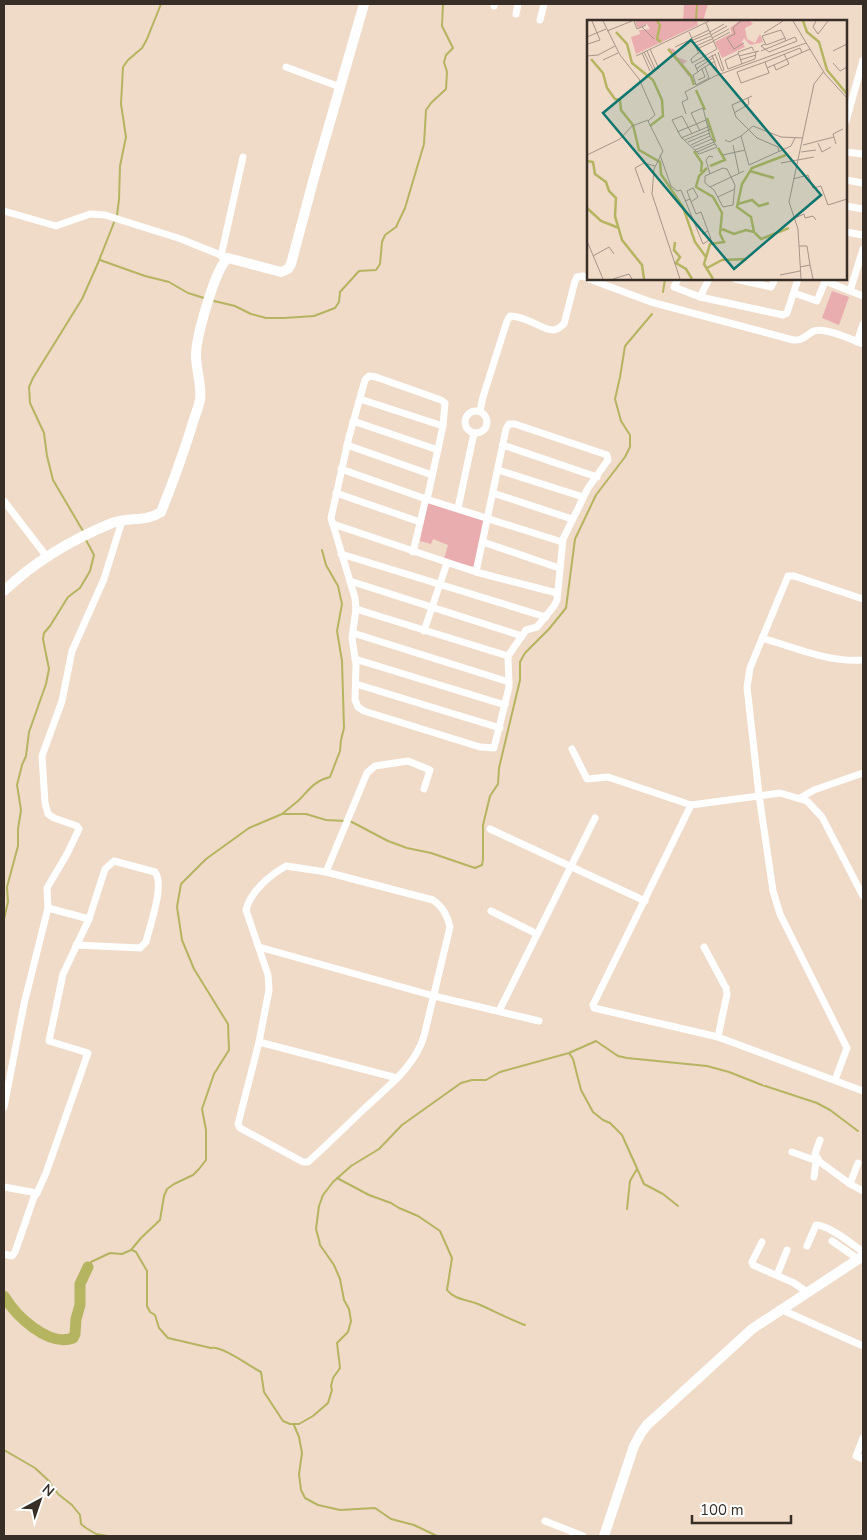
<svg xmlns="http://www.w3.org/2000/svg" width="867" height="1540" viewBox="0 0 867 1540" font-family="'Nunito Sans',sans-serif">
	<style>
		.green { fill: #e9adb0 }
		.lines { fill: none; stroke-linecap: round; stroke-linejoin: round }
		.stream { stroke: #b4b461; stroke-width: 2 }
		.river { stroke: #b4b461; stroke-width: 11 }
		.street { stroke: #fff; stroke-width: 7 }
		.secondary { stroke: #fff; stroke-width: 10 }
		.inset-river { fill: none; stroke: #b4b461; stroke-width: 2.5 }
		.inset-road { fill: none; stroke: #a69588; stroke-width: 1 }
		.view { fill: #0f766e; fill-opacity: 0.15; stroke: #0f766e; stroke-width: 2.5 }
		.inset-edge { fill: none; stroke: #362e27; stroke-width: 2.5 }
	</style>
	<rect width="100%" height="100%" fill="#f0dac8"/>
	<g class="green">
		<path d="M684,4h24l-5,17h-20z"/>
		<path d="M832,291l17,6 -10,28 -17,-7z"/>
		<path d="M428,502l56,17 -9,48 -31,-8 4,-14 -15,-6 -2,5 -11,-3z"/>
	</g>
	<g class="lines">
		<g class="stream">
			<path d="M696,21l1,-17"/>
			<path d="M117,215l2,-15 1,-34 6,-29 -5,-33 2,-37 5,-7 14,-12 5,-9 14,-35"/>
			<path d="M100,260l45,16 24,6 19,11 16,5"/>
			<path d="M663,292l2,-13"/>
			<path d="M214,301l21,5 16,8 15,4h18l30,-2 21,-8 4,-6 1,-10 19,-21 17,-1 4,-6 2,-22 3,-7 11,-8 9,-19 19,-64 2,-34 5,-7 15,-14 1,-17 -3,-10 2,-7 7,-7 -11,-22 1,-22"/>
			<path d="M83,531l-30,-51 -6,-24 -3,-23 -14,-30 -1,-16 4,-9 49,-79 16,-36 17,-43"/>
			<path d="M282,814c5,-4 11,-9 16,-13 11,-11 16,-20 32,-24l10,-26 1,-11 3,-12 -2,-67 -5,-30 5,-27 -4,-18 -12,-21 -4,-15"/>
			<path d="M350,821l38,20 19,7 24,5 44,15 7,-3 1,-6v-34l7,-29 8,-12 1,-16 21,-88v-18l5,-9 24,-24 17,-21 9,-69 21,-44 29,-38 5,-10v-12l-9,-14 -6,-22 5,-22 5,-31 27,-32"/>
			<path d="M4,919l4,-17 -1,-15 11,-41v-17l3,-19 -4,-25 5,-20 4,-9 3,-24 17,-48 3,-15 -6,-30 1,-6 6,-7 18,-29 12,-9 10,-17 4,-16 -8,-15"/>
			<path d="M569,1053l4,6 8,31 12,22 10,8 7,3 12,12 22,49 19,10 15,12"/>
			<path d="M337,1178l32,17 22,8 8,5 19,8 22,15 12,27 -5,32c8,10 19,9 31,14 16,7 31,15 47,21"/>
			<path d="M627,1209l3,-28 7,-12"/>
			<path d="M132,1250l4,2 11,19v35l3,6 5,3 4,13 9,10 43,10c12,-2 38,18 50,24l3,20 19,29 7,3h9l14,-8 15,-13 4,-13 -1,-4 2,-8 7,-10 -3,-25 11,-11 3,-11 -2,-12 -5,-9 -4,-21 -6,-14 -14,-20 -1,-5 -3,-11 3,-23 4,-11 10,-13 18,-16 28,-17 23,-24 59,-42 11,-3h14l14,-8 69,-19 27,-12 22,15 9,2 80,8 22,6 33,13 55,18 13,7 28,21"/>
			<path d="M88,1267l3,-5 19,-9 12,1 9,-4 10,-12 19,-18 4,-24 3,-7 7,-5 19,-9 6,-6 7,-9v-30l-4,-21 12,-35 15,-24 -1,-26 -34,-55 -12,-29 -5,-33 4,-23 25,-25 43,-31 33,-14h24l20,6 19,1"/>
			<path d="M294,1425l5,12 3,16 -3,21 2,16 4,8 13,7 22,5 35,-2 16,11 23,6 23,11"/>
			<path d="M4,1450l31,18 14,13 9,13 14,11 8,10 1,9 5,4 10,6 12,2"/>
		</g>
		<path class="river" d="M4,1296c12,20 44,51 69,42l2,-4 1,-15 4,-14v-21l8,-17"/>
		<g class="street">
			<path d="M494,6v-2"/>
			<path d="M516,14l2,-10"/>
			<path d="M540,20l4,-16"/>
			<path d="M286,67l54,20"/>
			<path d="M846,121l17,-61"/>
			<path d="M846,152l17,2"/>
			<path d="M846,180l17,3"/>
			<path d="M846,206l17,3"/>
			<path d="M4,211l52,15 34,-12 15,1 76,24 47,19"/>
			<path d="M846,232l17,3"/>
			<path d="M221,256l22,-99"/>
			<path d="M589,279l62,23 142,38c10,1 13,-5 21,-9 12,-4 38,9 49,13"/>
			<path d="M678,279l-4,8 26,10 83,18 4,-2 11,-34"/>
			<path d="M735,279l36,8 4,-8"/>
			<path d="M825,281l38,15"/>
			<path d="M850,291l13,-42"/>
			<path d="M794,293l23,8 9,-22"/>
			<path d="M700,297l9,-18"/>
			<path d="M857,342l6,-18"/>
			<path d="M360,399l83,27"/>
			<circle cx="476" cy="422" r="11"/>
			<path d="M480,411l3,-14 24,-76 3,-5c17,0 32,14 43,14 5,0 8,-4 11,-6l11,-43 2,-4 6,-1 5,2"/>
			<path d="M353,421l85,29"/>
			<path d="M347,445l85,30"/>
			<path d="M503,445l94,32"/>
			<path d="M341,469l85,30 136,43"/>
			<path d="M498,470l85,27"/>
			<path d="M336,493l84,29"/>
			<path d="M493,493l79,26"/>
			<path d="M4,501l43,56"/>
			<path d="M458,508l16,-75"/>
			<path d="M333,524l143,48 81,21"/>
			<path d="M483,542l76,26"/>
			<path d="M413,552l12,-50 3,-7 15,-69 2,-23 -4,-3 -65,-23 -7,-1 -4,4 -16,57 -18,81 24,80 1,11 -4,29 4,26 -1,36 3,7 6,4 116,36 14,1 15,-61 -1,-31 18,-26 11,-3 17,-21 3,-6 6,-61 25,-51 20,-28 -1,-5 -92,-31h-6l-3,5 -30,143"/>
			<path d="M341,554l205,63"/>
			<path d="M350,581l172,55"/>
			<path d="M356,609l152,47"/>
			<path d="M424,631l23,-68"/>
			<path d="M353,633l156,49"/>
			<path d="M762,638c32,9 67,25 101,22"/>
			<path d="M355,659l150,46"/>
			<path d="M356,684l144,44"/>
			<path d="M572,749l15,30 21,-2 83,28 89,-12 27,8 15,16 41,79"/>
			<path d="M800,798l14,-8 49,-17"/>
			<path d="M691,805l-98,200 1,3 124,29 145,54"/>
			<path d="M490,829l155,72"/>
			<path d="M286,866l40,6 107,28c10,7 14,15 17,27l-26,109c-9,31 -38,52 -60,73 -19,18 -37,36 -56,53h-5l-63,-34 -2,-4 21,-82 10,-52 -1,-15 -22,-65c4,-18 24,-35 40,-44z"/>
			<path d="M326,872l41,-99 8,-7 33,-5 22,9 -6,19"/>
			<path d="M491,911l46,23"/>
			<path d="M76,945l64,3 6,-6c4,-17 19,-57 9,-70l-41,-11 -9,8 -16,50"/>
			<path d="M259,947l175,49 105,25"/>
			<path d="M704,947l22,41 1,6 -9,43"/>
			<path d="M499,1011l96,-193"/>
			<path d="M259,1042l138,36"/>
			<path d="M835,1080l12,-32 -67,-134 -7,-23 -14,-96 -12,-108 3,-19 38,-92h6l69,23"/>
			<path d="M4,1107l20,-103 24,-96 -1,-20 20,-34 12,-25 -2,-3 -23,-8 -6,-4 -3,-11 -3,-47 20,-55 10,-50 32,-72 18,-58"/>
			<path d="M792,1152l28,10 30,22 13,7"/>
			<path d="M820,1162l-5,-8 5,-14"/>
			<path d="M814,1177l2,-15"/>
			<path d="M850,1184l8,-21"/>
			<path d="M4,1187l33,6 -3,4 -19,55 -3,4 -8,-2"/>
			<path d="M37,1193l9,-20 42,-120 -39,-12 14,-67 26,-55 -41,-11"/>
			<path d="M832,1241l26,18"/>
			<path d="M762,1242l-10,20 1,3 41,18 13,9"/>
			<path d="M807,1246l9,-21c13,0 36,19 47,27"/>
			<path d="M777,1275l10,-25"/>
			<path d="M780,1309l83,37"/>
			<path d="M863,1438l-7,18 7,3"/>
			<path d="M545,1521l38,15"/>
		</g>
		<g class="secondary">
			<path d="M4,591c30,-29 69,-52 108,-68 16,-6 34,-1 49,-11 11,-27 21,-55 30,-83 2,-9 7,-19 9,-29 2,-15 -4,-30 -4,-45 0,-17 19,-87 32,-97l53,14 7,-3 3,-5 24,-90 49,-170"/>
			<path d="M604,1536l30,-90 7,-13 6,-8 105,-96 111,-73"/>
		</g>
	</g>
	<g transform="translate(587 20)">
		<rect width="260" height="260" fill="#f0dac8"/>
		<path d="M51,1h59l1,4 -62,29 -5,-17 9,-3 -1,-4 11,-1 -3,-5 -9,4 -3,-6zM152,1h11l3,3 -8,4 2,11 8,4 5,-9 3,8 -13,3 -6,-7 -2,4 3,5 -23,11 -7,-16 17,-9 -2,-5zM81,28l6,1 3,8 10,4 -4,3 8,10 -2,3z" fill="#e9adb0"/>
		<path class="inset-river" d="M70,1l3,4 -3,14 4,3M216,1l4,11 12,10 8,28 20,24M29,12l11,12 5,19 21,17 9,20 1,16 -13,10M81,29l23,27 3,9M4,39l12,14 4,15 8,11 5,1 1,10 12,15 6,25 21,12 1,12 22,33 12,35 11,15M109,70l9,20M120,98l8,24M107,131l8,12 -1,9M0,141l6,1 2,12 11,8 3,9 7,7 -1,18 7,24 20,25 2,14M123,146l15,-6 -7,-12M120,148l-8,8 -3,11 17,10 9,16 -2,21M163,151l24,7M151,184l14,-4 7,6 10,-3M0,188l14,13 18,7M135,209l12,5 12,-4 8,2 -3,-15 -14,-10 5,-23 10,-16 34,-13M168,213l6,6 28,-11M88,222l-1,8 6,7 -4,6 10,6 6,10M120,248l15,-8 25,-1M126,259l-9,-15 6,-20 14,-2 -4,-8"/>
		<path class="inset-road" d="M16,1l17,34 19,24 16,36 -7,6 15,30 -9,18 -2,25 28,85M47,1l3,8 9,-4M154,1l-8,7 2,6 -8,4 7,11 10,-6M206,1l32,53 22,24M229,1l-3,6 5,7 10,-13M55,7l12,12M20,11l25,-10M102,12l10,22M123,12l14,-8M177,13l19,-12M124,15l16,-9M0,17l19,-8M105,18l17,-8M125,18l17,-9M198,18l-19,7 -4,-9 19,-6 4,8 1,3M106,20l17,-7M126,21l17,-9M107,23l17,-7M1,24l12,-4 -8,-19M178,24l-4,2 8,6 28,-11M109,26l16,-7M88,27l17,-8M63,29l9,20M110,29l17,-8M60,31l9,20M174,31l34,-14 2,4M246,31l14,-7M57,32l10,20M55,33l8,18M111,33l-7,6 1,4 25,-14 -11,-26M128,34l7,17 2,-1 -6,-18M151,34l-13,6 3,9 27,-10 1,-8M125,35l7,20M0,36l11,-1 17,-9M49,36l73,-35M152,36l20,-5M16,40l15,-7M153,40l16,-5M178,42l4,11 -28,10 -4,-11zM178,42l35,-14 2,5M246,43l7,8 7,-4M155,44l-4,-12 14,-5 2,4M187,45l2,5 13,-6 -5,-10M118,47l4,11 -13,7 -3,-10 5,-3 2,-2 8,-5 6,-3M180,48l43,-19M109,49l17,-11M111,52l-3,-7 21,-11M111,60l7,-3 -3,-8M165,76l-20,9 4,12 21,21 21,9 1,5M147,93l15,-9 -1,-6M99,94l-4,-12 6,-3 -3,-7 30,-16 91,-33M90,112l29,-12M105,114l-10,-18 -10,4 9,17 18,17 18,-7 -7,-11 -7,-28 -12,5 9,18M154,116l8,29 42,-19 4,-8M94,118l29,-12M98,120l26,-11M138,120l4,2 12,-6 12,-10 28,11 22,1M101,122l22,-9M231,123l4,9 9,-5M249,124l-3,-10 10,-5M104,125l19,-9M146,125l6,28M216,125l31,-8M106,127l19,-8M108,130l19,-8M110,132l18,-8M214,132l15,-2M0,135l33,-16 12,-13 16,-6M73,135l11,31 6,5 4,-1 22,54 8,-5 -3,-8 -6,3M136,135l22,-5M194,143l33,-6M136,148l4,1 8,16 -2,20 -10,2 -9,-17 -9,-7v-7zM123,154l-4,-14 3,-4 4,1M206,159l15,-4 5,13 8,-2 7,19 19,-6M123,167l34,-16M57,173l-9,-25 9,-5 11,3M131,177l17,-8M103,179l-3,-8 6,-3 5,9 -7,5M98,181l5,-2 6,15 5,-2 7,19M208,198l9,-4 1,4 8,-2 3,4M0,221l16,38M212,226h8l3,19M6,236l16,-9 5,7M213,247l10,-2 3,14M193,255l20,-4M26,259l16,-5 3,5M214,259l-3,-50 -9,-27 25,-118 10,-13"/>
		<path class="view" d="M104,20l130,155 -87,74 -131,-156z"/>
		<rect width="260" height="260" class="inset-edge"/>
	</g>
	<rect width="867" height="1540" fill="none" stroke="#362e27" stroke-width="10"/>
	<g transform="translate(40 1500) rotate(40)" stroke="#ffffff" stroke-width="4" paint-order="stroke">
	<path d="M0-4L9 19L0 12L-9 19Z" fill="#362e27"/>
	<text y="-8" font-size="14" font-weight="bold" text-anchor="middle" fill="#362e27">N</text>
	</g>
	<path d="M692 1515v8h99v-8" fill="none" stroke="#362e27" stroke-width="2.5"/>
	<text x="700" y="1515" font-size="15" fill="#362e27" stroke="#ffffff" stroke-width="4" paint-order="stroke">100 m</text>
</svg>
